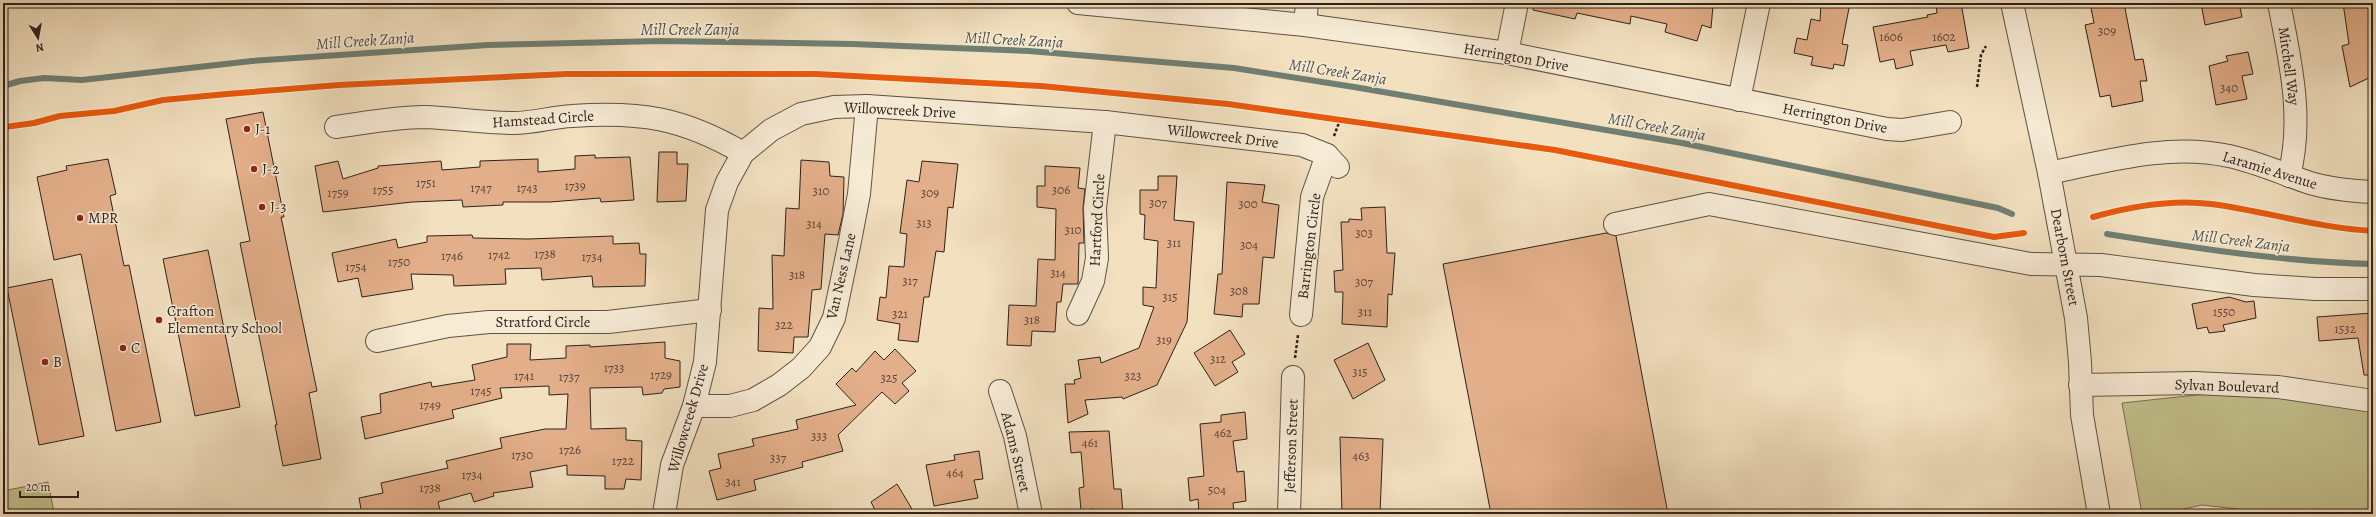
<svg xmlns="http://www.w3.org/2000/svg" width="2376" height="517" viewBox="0 0 2376 517" font-family="Alegreya,serif">
	<style>
		.green { fill: #c2c08d; stroke: #787154 }
		.lines { fill: none; stroke-linecap: round; stroke-linejoin: round }
		.stream { stroke: #707f73; stroke-width: 6 }
		.building { fill: #e3af8a; stroke: #2d221c }
		.minor-casing { stroke: #5e5245; stroke-width: 24 }
		.path { stroke: #2d221c; stroke-width: 2.5; stroke-dasharray: 3 2; stroke-linecap: butt }
		.minor { stroke: #f7ebd5; stroke-width: 22 }
		.cycleway-casing { stroke: #f7ebd5; stroke-width: 8 }
		.cycleway { stroke: #e8590c; stroke-width: 6 }
		.poi-dot { fill: #8f2418; stroke: #f7ebd5; stroke-width: 1.5 }
		.labels { text-anchor: middle; stroke-width: 3; stroke-linejoin: round; paint-order: stroke }
		.number-label { font-size: 13px; fill: #5a4538 }
		.street-label { font-size: 15px; fill: #2d221c; stroke: #f7ebd5 }
		.poi-label { font-size: 15px; fill: #2d221c; stroke: #f7ebd5; text-anchor: start }
		.water-label { font-size: 16px; font-style: italic; fill: #4e5048; stroke: #f7ebd5 }
	</style>
	<rect width="100%" height="100%" fill="#f2e0bf"/>
	<filter id="stains"><feTurbulence type="fractalNoise" baseFrequency=".005" numOctaves="4"/><feColorMatrix values="0 0 0 0 .2 0 0 0 0 .09 0 0 0 0 .02 0 0 0 .5 -.17"/></filter>
	<radialGradient id="worn" r=".72"><stop offset=".6" stop-color="#630" stop-opacity="0"/><stop offset="1" stop-color="#630" stop-opacity=".3"/></radialGradient>
	<g class="green">
		<path d="M2215,393l69,4 89,12v105h-91l-80,-9 -41,9h-19l-20,-111z"/>
		<path d="M48,482l6,30 -46,2 -5,-23z"/>
	</g>
	<g class="lines">
		<g class="stream">
			<path d="M3,86l17,-5 24,-3 38,2 170,-19 236,-16 173,-4 191,3 177,7 205,17 120,19 328,56 316,65 14,6"/>
			<path d="M2107,234c88,14 177,28 266,30"/>
		</g>
	</g>
	<g class="building">
		<path d="M1534,3h170l9,3 -2,22 -9,-3 -5,16 -32,-9 2,-8 -36,-8 -1,8 -53,-11 -2,6 -42,-9z"/>
		<path d="M1821,3h29l-8,41 6,1 -4,21 -10,-2 -1,5 -22,-4 2,-8 -19,-4 3,-15 10,2 4,-21 9,2z"/>
		<path d="M1936,3h25l8,45 -21,4 -2,-7 -36,6 3,14 -17,4 -2,-10 -14,3 -7,-35 55,-10 -1,-2 10,-2z"/>
		<path d="M2090,3h34l11,57 8,-1 4,22h-7l3,20 -31,6 -2,-12 -10,2 -15,-72 9,-2z"/>
		<path d="M2201,3h38l3,14 -37,8z"/>
		<path d="M2343,3h30v73l-23,11 -8,-41 7,-2z"/>
		<path d="M2248,52l5,22 -11,2 5,23 -31,6 -7,-39 19,-5 -2,-5z"/>
		<path d="M263,112l21,105h-3l36,174 -8,2 12,66 -38,7 -8,-41h2l-37,-182 10,-2 -24,-122z"/>
		<path d="M659,152h18v12h11l-2,37 -29,1z"/>
		<path d="M595,155v3l35,-1 4,43 -33,2 -1,-4 -50,4h-47v3l-40,2 -1,-7 -50,2 -89,10 -8,-46 23,-5 5,18 35,-11v-2l63,-5 1,9 38,-3v-6l58,-2v13l37,-3v-13z"/>
		<path d="M108,159l8,35 -6,2 14,70 5,-1 32,157 -45,9 -35,-177 -27,6 -17,-83 30,-7 -1,-4z"/>
		<path d="M801,160l28,2 1,14 14,1 -1,37 -5,21 -13,-1 -4,55 -9,1 -4,47h-14l-1,16 -35,-2 1,-43 14,1 -1,-54 12,1 2,-48 13,1z"/>
		<path d="M922,161l36,3 -5,44 -5,-1 -4,45 -8,-1 -7,46h-5l-6,45 -20,-2 2,-16 -23,-4 3,-23 6,1 3,-32 15,1 3,-33 -7,-1 7,-53 12,2z"/>
		<path d="M1045,166l35,2 -2,20 7,1 -2,19 1,35h-5l-1,41h-15l-2,18h-4l-2,30 -23,-1 -1,15 -24,-1 2,-40 27,1 2,-47 17,1 1,-51 -19,-2v-21h8z"/>
		<path d="M1158,176h19l-3,44 20,2 -7,100 -30,63 -34,14 -1,-2 -37,3 3,14 -20,9 -3,-39h10l-1,-4 7,-2 -3,-18 22,-3 1,6 38,-15 15,-41 -11,-2v-18l13,1 2,-47 -14,-2 1,-24 -5,-1v-24h18z"/>
		<path d="M1227,182l38,3 -3,17 17,3 -5,53 -11,-1 -4,47h-16l-1,13 -28,-3 4,-40h4z"/>
		<path d="M1385,207l2,46h8l-3,42 -4,-1 -1,33 -45,-3 1,-32h-8l-1,-21 9,-1 -2,-48h8v-3l13,1 -1,-12z"/>
		<path d="M1606,233l10,3 52,278h-177l-48,-250z"/>
		<path d="M472,235l1,3 55,1 85,-3v8l26,-1 1,11h6l-1,32 -52,1 -1,-11 -50,4 -1,-12 -36,1 1,15 -52,2 -1,-11 -42,-1 2,15 -51,8 -4,-19 -20,4 -6,-29 64,-14 2,9 29,-6v-6z"/>
		<path d="M208,250l32,157 -45,9 -32,-157z"/>
		<path d="M52,279l32,157 -45,9 -32,-157z"/>
		<path d="M2229,297l17,5 8,-1 2,17 -33,7 2,6 -16,2 -2,-6 -10,2 -5,-25z"/>
		<path d="M2373,313v62h-9l-6,-37 -39,3 -2,-24z"/>
		<path d="M1230,330l15,24 -13,8 6,10 -23,14 -21,-33z"/>
		<path d="M665,342v16l15,3v26l-16,2 -2,4 -19,2 -1,-8 -52,1 1,41 35,-1v12l16,1 -1,39 -15,-1 -2,10h-19v-13l-38,-1v-10l-37,7 3,15 -40,6 1,3 -20,6 -3,-9 -33,9 3,12h-79l-3,-16 24,-5 -2,-10 67,-15 -2,-7 56,-13 -2,-10 45,-9h21l2,-35 -19,1v-9l-49,2 2,10 -50,12 2,8 -89,21 -4,-22 20,-4 -1,-19 51,-12 1,5 43,-7 -3,-15 35,-8v-13h24l-1,16 36,-2v-12l24,-1v2z"/>
		<path d="M1368,343l17,37 -32,19 -19,-39z"/>
		<path d="M895,349l21,22 -14,12 7,8 -14,13 -13,-12 -44,43 5,16 -41,11 1,5 -49,13 2,10 -39,10 -8,-29 12,-3 -3,-14 36,-8 -2,-7 46,-10 -2,-9 60,-15 -20,-21 16,-16 4,4 19,-21 9,9z"/>
		<path d="M1245,412l2,27 -14,2 4,31 7,-1 2,30 -13,2 1,11h-35l-1,-15 -8,2 -2,-23 16,-2 -4,-52 21,-2v-7z"/>
		<path d="M1109,431l5,58h7l2,25h-29v-5l-13,1 -2,-22 5,-1 -3,-35 -10,1 -2,-21z"/>
		<path d="M1340,437l43,2 -3,75h-38z"/>
		<path d="M979,451l4,28 -9,1 4,18 -44,8 -8,-41 29,-5 -1,-5z"/>
		<path d="M897,484l18,30h-38l-6,-12z"/>
	</g>
	<g class="lines">
		<g class="minor-casing">
			<g id="minor">
				<path d="M1078,3l227,22 202,28 380,76 15,1 48,-8"/>
				<path d="M2012,3l37,170 27,145 4,44 2,53 17,99"/>
				<path d="M2279,3c11,57 25,115 10,173"/>
				<path d="M1305,25l2,-22"/>
				<path d="M1507,53l10,-50"/>
				<path d="M1739,100l20,-97"/>
				<path d="M336,127c29,-4 59,-10 88,-10 30,1 60,6 90,6 20,0 38,-6 58,-7 68,-5 111,2 171,37"/>
				<path d="M2049,173c59,-12 119,-30 180,-17 28,6 54,18 81,27 20,6 42,8 63,9"/>
				<path d="M1615,224l94,-20 322,60 70,1 153,20 61,4h58"/>
				<path d="M1078,314l15,-33 4,-23 -2,-50 10,-86"/>
				<path d="M1301,315l11,-118 15,-42"/>
				<path d="M377,341l71,-15 41,-4h119l102,-12"/>
				<path d="M2080,385l115,-2 83,4 95,14"/>
				<path d="M1000,391l15,45 16,78"/>
				<path d="M694,406h36l23,-6 26,-15 22,-17 19,-21 14,-29 16,-77 9,-47 8,-88"/>
				<path d="M664,514l8,-49 22,-59 11,-44 12,-152 10,-28 16,-29 28,-23 30,-16 33,-7 33,-1 238,16 197,23 25,10 11,12"/>
				<path d="M1289,514l4,-137"/>
			</g>
		</g>
		<g class="path">
			<path d="M1977,87l4,-32 5,-9"/>
			<path d="M3,127l31,-4 26,-7 54,-5 49,-11 176,-15 228,-11h249l225,12 187,18 327,46 182,36"/>
			<path d="M1334,136l6,-16"/>
			<path d="M2093,217c39,-11 78,-18 118,-13 54,7 107,24 162,27"/>
			<path d="M2003,237l21,-4"/>
			<path d="M1295,358l3,-23"/>
		</g>
		<use href="#minor" class="minor"/>
		<g class="cycleway-casing">
			<g id="cycleway">
				<path d="M5,127l29,-4 26,-7 54,-5 49,-11 64,-6 112,-9 228,-11h249l225,12 187,18 327,46 439,87 30,-4"/>
				<path d="M2093,217c39,-11 78,-18 118,-13 54,7 107,24 162,27"/>
			</g>
		</g>
		<use href="#cycleway" class="cycleway"/>
	</g>
	<g class="poi-dot">
		<circle cx="247" cy="129" r="4"/>
		<circle cx="254" cy="169" r="4"/>
		<circle cx="262" cy="207" r="4"/>
		<circle cx="80" cy="218" r="4"/>
		<circle cx="159" cy="320" r="4"/>
		<circle cx="123" cy="348" r="4"/>
		<circle cx="45" cy="362" r="4"/>
	</g>
	<g class="labels">
		<g class="number-label">
			<text x="2107" y="35">309</text>
			<text x="1891" y="41">1606</text>
			<text x="1944" y="41">1602</text>
			<text x="2229" y="92">340</text>
			<text x="426" y="187">1751</text>
			<text x="575" y="190">1739</text>
			<text x="481" y="192">1747</text>
			<text x="527" y="192">1743</text>
			<text x="383" y="194">1755</text>
			<text x="1061" y="194">306</text>
			<text x="821" y="195">310</text>
			<text x="338" y="197">1759</text>
			<text x="930" y="197">309</text>
			<text x="1158" y="207">307</text>
			<text x="1248" y="208">300</text>
			<text x="924" y="227">313</text>
			<text x="814" y="228">314</text>
			<text x="1073" y="234">310</text>
			<text x="1364" y="237">303</text>
			<text x="1174" y="247">311</text>
			<text x="1249" y="249">304</text>
			<text x="545" y="258">1738</text>
			<text x="499" y="259">1742</text>
			<text x="452" y="260">1746</text>
			<text x="592" y="261">1734</text>
			<text x="399" y="266">1750</text>
			<text x="356" y="271">1754</text>
			<text x="1058" y="277">314</text>
			<text x="797" y="279">318</text>
			<text x="910" y="285">317</text>
			<text x="1364" y="286">307</text>
			<text x="1239" y="295">308</text>
			<text x="1170" y="301">315</text>
			<text x="1365" y="316">311</text>
			<text x="2224" y="316">1550</text>
			<text x="900" y="318">321</text>
			<text x="1032" y="324">318</text>
			<text x="784" y="329">322</text>
			<text x="2345" y="333">1532</text>
			<text x="1164" y="344">319</text>
			<text x="1218" y="363">312</text>
			<text x="614" y="372">1733</text>
			<text x="1360" y="376">315</text>
			<text x="661" y="379">1729</text>
			<text x="524" y="380">1741</text>
			<text x="1133" y="380">323</text>
			<text x="569" y="381">1737</text>
			<text x="889" y="382">325</text>
			<text x="481" y="395">1745</text>
			<text x="430" y="409">1749</text>
			<text x="1223" y="437">462</text>
			<text x="819" y="440">333</text>
			<text x="1090" y="447">461</text>
			<text x="570" y="454">1726</text>
			<text x="522" y="459">1730</text>
			<text x="1361" y="460">463</text>
			<text x="778" y="462">337</text>
			<text x="623" y="465">1722</text>
			<text x="955" y="477">464</text>
			<text x="472" y="479">1734</text>
			<text x="733" y="486">341</text>
			<text x="430" y="492">1738</text>
			<text x="1217" y="494">504</text>
		</g>
		<g class="street-label">
			<text transform="translate(1516 57) rotate(10)" y="5">Herrington Drive</text>
			<text transform="translate(2289 66) rotate(82)" y="5">Mitchell Way</text>
			<text transform="translate(900 110) rotate(3)" y="5">Willowcreek Drive</text>
			<text transform="translate(1835 118) rotate(11)" y="5">Herrington Drive</text>
			<text transform="translate(543 119) rotate(-4)" y="5">Hamstead Circle</text>
			<text transform="translate(1223 136) rotate(7)" y="5">Willowcreek Drive</text>
			<text transform="translate(2270 170) rotate(17)" y="5">Laramie Avenue</text>
			<text transform="translate(1097 220) rotate(-87)" y="5">Hartford Circle</text>
			<text transform="translate(1309 246) rotate(-83)" y="5">Barrington Circle</text>
			<text transform="translate(2065 257) rotate(79)" y="5">Dearborn Street</text>
			<text transform="translate(841 276) rotate(-77)" y="5">Van Ness Lane</text>
			<text x="543" y="327">Stratford Circle</text>
			<text transform="translate(2227 386) rotate(2)" y="5">Sylvan Boulevard</text>
			<text transform="translate(688 418) rotate(-74)" y="5">Willowcreek Drive</text>
			<text transform="translate(1291 446) rotate(-88)" y="5">Jefferson Street</text>
			<text transform="translate(1016 452) rotate(76)" y="5">Adams Street</text>
		</g>
		<g class="poi-label">
			<text x="255" y="134">J-1</text>
			<text x="262" y="174">J-2</text>
			<text x="270" y="212">J-3</text>
			<text x="88" y="223">MPR</text>
			<text x="167" y="316">Crafton<tspan x="167" dy="17">Elementary School</tspan></text>
			<text x="131" y="353">C</text>
			<text x="53" y="367">B</text>
		</g>
		<g class="water-label">
			<text x="690" y="35">Mill Creek Zanja</text>
			<text transform="translate(1014 39) rotate(3)" y="6">Mill Creek Zanja</text>
			<text transform="translate(365 40) rotate(-4)" y="6">Mill Creek Zanja</text>
			<text transform="translate(1338 71) rotate(9)" y="6">Mill Creek Zanja</text>
			<text transform="translate(1657 126) rotate(10)" y="6">Mill Creek Zanja</text>
			<text transform="translate(2241 240) rotate(7)" y="6">Mill Creek Zanja</text>
		</g>
	</g>
	<rect width="2376" height="517" fill="none" stroke="#f2e0bf" stroke-width="16"/>
	<rect x="4" y="4" width="2368" height="509" fill="none" stroke="#2d221c" stroke-width="2"/>
	<rect x="8" y="8" width="2360" height="501" fill="none" stroke="#2d221c"/>
	<g transform="translate(38 38) rotate(169)" stroke="#f7ebd5" stroke-width="3" paint-order="stroke">
	<path d="M0-3L7 15L0 10L-7 15Z" fill="#2d221c"/>
	<text y="-6" font-size="11" font-weight="bold" text-anchor="middle" fill="#2d221c">N</text>
	</g>
	<path d="M20 491v6h58v-6" fill="none" stroke="#2d221c" stroke-width="2"/>
	<text x="26" y="491" font-size="12" fill="#2d221c" stroke="#f7ebd5" stroke-width="3" paint-order="stroke">20 m</text>
	<rect width="100%" height="100%" filter="url(#stains)"/>
	<rect width="100%" height="100%" fill="url(#worn)"/>
</svg>
